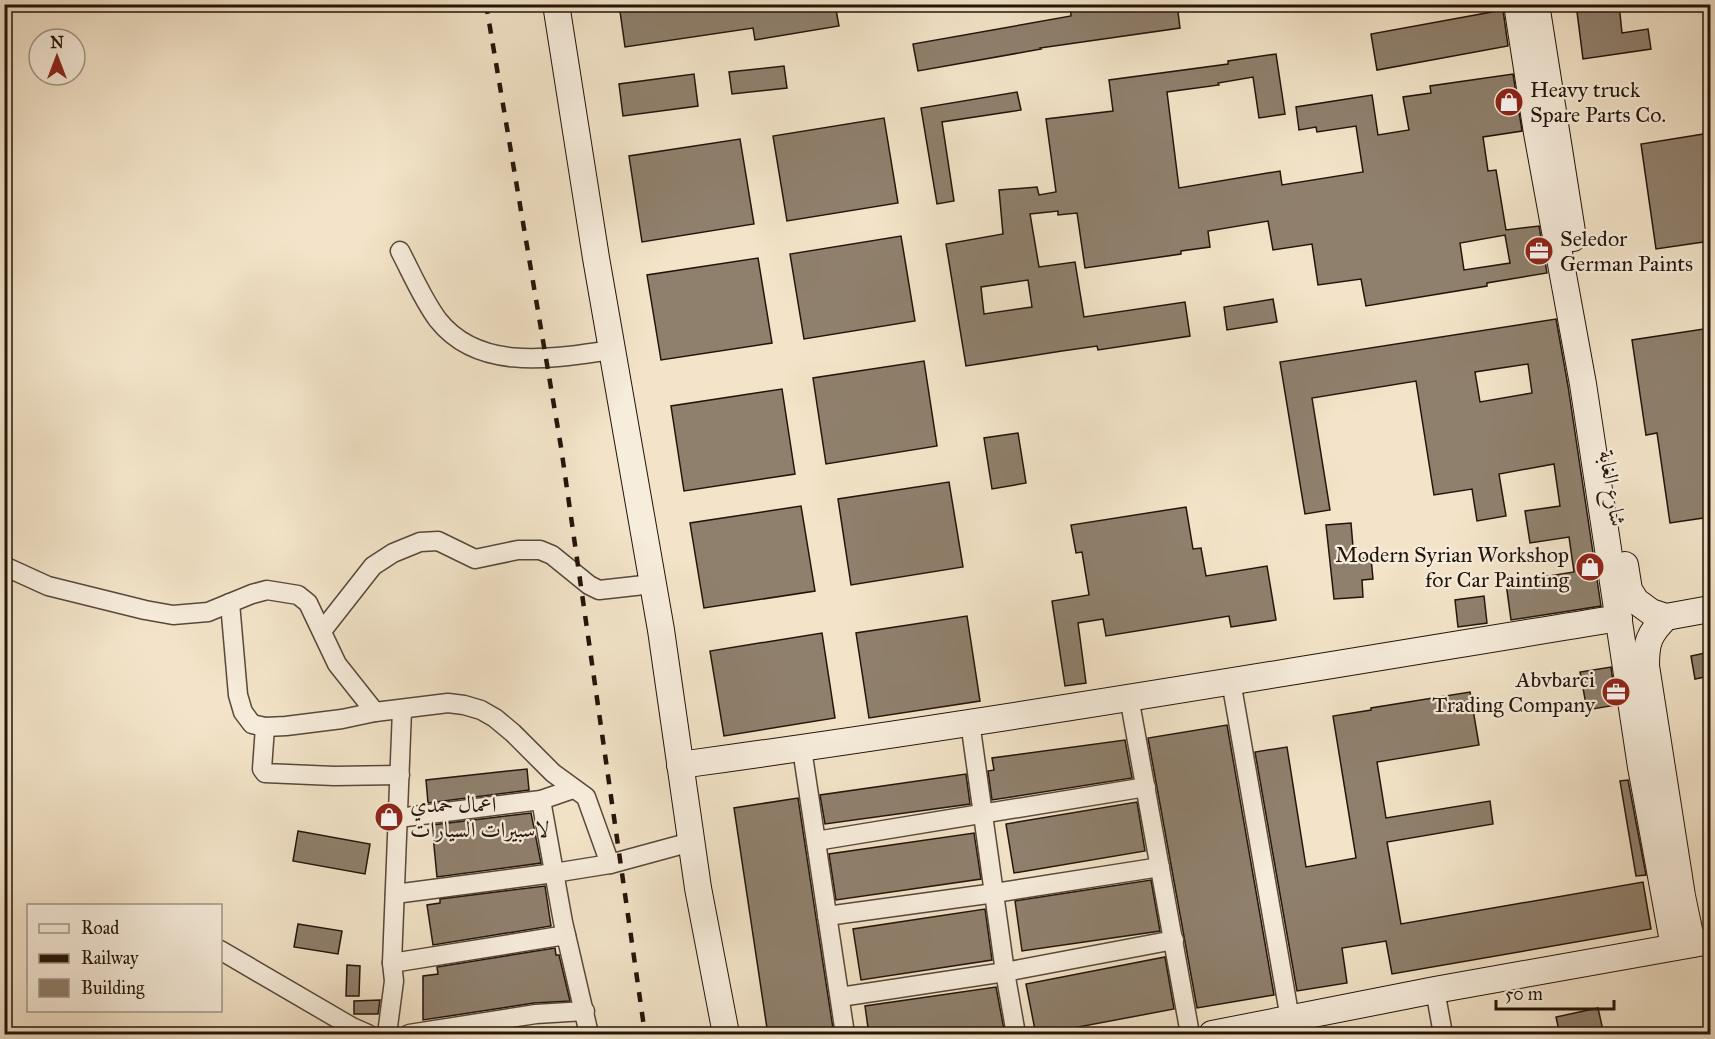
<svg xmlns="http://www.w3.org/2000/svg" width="1715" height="1039" viewBox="0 0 1715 1039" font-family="'IM FELL Great Primer',Amiri,serif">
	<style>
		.building { fill: #8f806d; stroke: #23140a; stroke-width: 1.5; fill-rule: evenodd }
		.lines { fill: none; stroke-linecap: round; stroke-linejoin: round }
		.street-casing { stroke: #57483a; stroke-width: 21 }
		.secondary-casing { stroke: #23140a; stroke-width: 28 }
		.street { stroke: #f7eddc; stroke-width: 18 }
		.secondary { stroke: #f7eddc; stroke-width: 26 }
		.rail { stroke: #23140a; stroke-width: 4.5; stroke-dasharray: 10 10; stroke-linecap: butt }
		.labels { text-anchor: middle; stroke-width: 4.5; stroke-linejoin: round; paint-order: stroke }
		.poi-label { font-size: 22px; fill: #23140a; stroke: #f7eddc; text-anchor: start }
		.street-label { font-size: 22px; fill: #23140a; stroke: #f7eddc }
	</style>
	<rect width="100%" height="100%" fill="#f3e4c9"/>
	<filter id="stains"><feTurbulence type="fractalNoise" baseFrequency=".00333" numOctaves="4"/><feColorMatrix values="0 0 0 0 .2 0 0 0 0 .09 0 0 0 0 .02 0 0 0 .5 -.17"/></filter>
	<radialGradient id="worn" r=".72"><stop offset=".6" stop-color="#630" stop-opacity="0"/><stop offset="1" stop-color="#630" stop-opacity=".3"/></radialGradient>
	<g class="building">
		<path d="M619,4h216l4,22 -84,14 -2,-12 -128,19z"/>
		<path d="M1070,4h107l3,24 -140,20 1,1 -123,22 -5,-27 158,-28z"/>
		<path d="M1576,4h43l3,29 26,-4 3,20 -68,10z"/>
		<path d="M1503,10l5,36 -131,24 -6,-36z"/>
		<path d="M1276,54l9,60 -26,4 -6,-41 -35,6 1,2 -52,7 12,96 101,-17 2,14 81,-13 -7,-46 -39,6 -1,-5 -17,3 -3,-23 76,-12 6,40 31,-5 -6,-33 28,-4 -1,-7 83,-12 9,57 -39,6 5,34 8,-1 10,60 33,-4 8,47 -60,10v3l-121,20 -5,-27 -43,6 -6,-41 -39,6 -5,-29 -60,10 2,16 -29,4v3l-96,14 -8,-55 -19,2v-4l-28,3 9,53 36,-5 9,55 101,-15 5,34 -92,14 -1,-4 -35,5 -96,15 -20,-122 57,-10 -4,-44 38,-3 2,8 17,-3 -10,-73 67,-8 -4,-31 119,-16v-3zM1505,235l5,28 -46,7 -4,-27zM1028,280l4,27 -48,7 -3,-27z"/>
		<path d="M784,66l3,22 -55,6 -3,-22z"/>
		<path d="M694,74l4,32 -75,10 -4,-32z"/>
		<path d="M1017,92l4,18 -79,12 12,79 -17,3 -16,-96z"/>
		<path d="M884,118l14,85 -111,18 -14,-85z"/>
		<path d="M1710,133v108l-54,8 -15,-105z"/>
		<path d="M740,139l14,85 -112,18 -13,-86z"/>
		<path d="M901,236l14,85 -111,18 -14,-85z"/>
		<path d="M758,258l14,85 -111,17 -14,-85z"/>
		<path d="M1273,299l4,23 -50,8 -3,-23z"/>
		<path d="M1556,319l12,67 33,220 -90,14 -5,-37 68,-11 -5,-35 -39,6 -5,-32 35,-5 -6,-42 -55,10 7,42 -29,5 -5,-32 -38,6 -18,-114 -104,17 18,112 -25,4 -25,-152zM1528,364l4,29 -52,9 -5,-30z"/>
		<path d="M1710,328v189l-40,6 -13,-90 -11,2 -14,-95z"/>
		<path d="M924,361l13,85 -111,18 -13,-86z"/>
		<path d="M782,389l13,85 -111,17 -13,-85z"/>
		<path d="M1018,433l8,50 -34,6 -8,-51z"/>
		<path d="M949,482l14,85 -112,18 -13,-86z"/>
		<path d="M801,506l14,85 -111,17 -14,-85z"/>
		<path d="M1186,507l7,42 8,-1 5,28 61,-10 9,54 -45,7 -2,-11 -123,20 -3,-17 -25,4 8,60 -21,3 -13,-85 37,-6 -7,-43 -6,1 -5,-28z"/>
		<path d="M1351,523l3,36 17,-1 2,21 -11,1 1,17 -29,2 -8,-74z"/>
		<path d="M1484,596l3,27 -29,4 -3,-27z"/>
		<path d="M967,616l13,85 -111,17 -13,-85z"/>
		<path d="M822,633l13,85 -111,18 -14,-85z"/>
		<path d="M1710,652v24l-15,3 -4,-23z"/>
		<path d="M1611,667l5,38 -29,5 -7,-38z"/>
		<path d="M1470,692l9,53 -102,17 9,56 104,-17 3,23 -106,18 14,82 242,-42 8,47 -259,45 -6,-33 -44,7 5,35 -50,8 -42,-239 32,-5 19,120 50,-9 -23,-142 38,-6v-2z"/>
		<path d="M1227,725l47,270 -77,13 -49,-270z"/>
		<path d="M1125,740l7,38 -140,22 -4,-29 6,-1 -2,-12z"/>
		<path d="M527,769l2,21 -101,13 -2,-23z"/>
		<path d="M966,774l4,30 -145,20 -5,-29z"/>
		<path d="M1628,780l18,95 -10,1 -16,-95z"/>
		<path d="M798,798l18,120 18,117h-66l-34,-227z"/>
		<path d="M1137,802l8,49 -131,22 -8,-49z"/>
		<path d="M531,813l10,50 -104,14 -5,-52z"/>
		<path d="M298,831l72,13 -5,30 -72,-13z"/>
		<path d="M974,833l7,46 -145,21 -7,-46z"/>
		<path d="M1151,880l9,51 -138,20 -7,-50z"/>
		<path d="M545,886l6,40 -118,19 -6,-40 13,-2v-4z"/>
		<path d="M985,909l7,51 -131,20 -8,-51z"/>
		<path d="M298,924l44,7 -4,23 -44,-7z"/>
		<path d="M555,948l1,7h3l11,46 -36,2 -111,17v-44l15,-2 -1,-7z"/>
		<path d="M1165,957l9,52 -138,26 -10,-51z"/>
		<path d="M347,965l13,1 -1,30h-13z"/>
		<path d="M996,987l9,48h-136l-4,-29z"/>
		<path d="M380,1000l-2,14h-24v-13z"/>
		<path d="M1598,1008l6,27h-44l-4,-18z"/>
	</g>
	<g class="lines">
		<g class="street-casing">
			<g id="street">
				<path d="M400,251c12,23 23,49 38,69 42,53 117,38 174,30"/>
				<path d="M4,566l44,20 97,24 28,5 35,-3 44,-18 15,-4 31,5 10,8 29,61 38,48"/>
				<path d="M230,603l8,92 5,17 9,12 13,3 21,-1 56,-7 33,-7 73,-9 16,2 17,5 14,8 18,15 40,40 33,24 24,67"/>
				<path d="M322,631l51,-65 20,-13 27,-11 18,-1 37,18 43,-9h22l12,5 37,30 10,5 54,-6"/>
				<path d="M1231,681l59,338"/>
				<path d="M1129,697l61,337"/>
				<path d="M970,722l35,250 11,62"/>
				<path d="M265,727l-3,42 3,4 69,3 66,-1"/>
				<path d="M802,749l43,285"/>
				<path d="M541,800l22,122 26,112"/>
				<path d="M398,818l143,-18 32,-11"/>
				<path d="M816,841l330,-54"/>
				<path d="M395,894l159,-21 56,-9 81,-22"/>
				<path d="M827,916l168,-23 165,-26"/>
				<path d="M220,950l132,77 16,7"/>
				<path d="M392,963l174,-28"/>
				<path d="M1435,990l8,44"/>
				<path d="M840,997l165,-25 169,-32"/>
				<path d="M387,1034l7,-53 -2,-18 10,-253"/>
				<path d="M409,1034l127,-20 49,-3"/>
			</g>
		</g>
		<g class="secondary-casing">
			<g id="secondary">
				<path d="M556,4l40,254 65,372 37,258 28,146"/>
				<path d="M1517,4l20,129 46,251 58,383 33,180"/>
				<path d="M1536,4l37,234"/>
				<path d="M1625,565l4,25 7,11 15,11 15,5 44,-8"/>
				<path d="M1666,617c-17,17 -20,25 -20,49l36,230 10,48"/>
				<path d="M680,765c314,-43 626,-96 939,-147"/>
				<path d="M1212,1034l223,-44 275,-49"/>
			</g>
		</g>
		<use href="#street" class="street"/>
		<use href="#secondary" class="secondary"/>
		<path class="rail" d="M486,4l75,443 84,587"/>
	</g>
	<defs>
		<g id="shop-disc" transform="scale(1.5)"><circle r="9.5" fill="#8f2418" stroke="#f7eddc"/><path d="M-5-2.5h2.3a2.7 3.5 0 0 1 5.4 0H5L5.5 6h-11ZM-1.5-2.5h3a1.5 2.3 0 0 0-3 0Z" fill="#fff"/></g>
		<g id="office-disc" transform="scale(1.5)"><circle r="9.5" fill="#8f2418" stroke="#f7eddc"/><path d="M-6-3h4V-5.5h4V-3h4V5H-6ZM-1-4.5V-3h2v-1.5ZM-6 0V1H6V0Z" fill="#fff"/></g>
	</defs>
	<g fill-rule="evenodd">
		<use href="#shop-disc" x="1509" y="102"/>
		<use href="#office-disc" x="1539" y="251"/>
		<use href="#shop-disc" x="1590" y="567"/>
		<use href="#office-disc" x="1616" y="692"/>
		<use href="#shop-disc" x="389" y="817"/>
	</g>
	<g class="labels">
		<g class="poi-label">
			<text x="1530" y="97">Heavy truck<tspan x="1530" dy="25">Spare Parts Co.</tspan></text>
			<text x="1560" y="246">Seledor<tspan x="1560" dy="25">German Paints</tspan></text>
			<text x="1569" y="562" text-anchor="end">Modern Syrian Workshop<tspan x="1569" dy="25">for Car Painting</tspan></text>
			<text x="1595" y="687" text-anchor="end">Abvbarci<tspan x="1595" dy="25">Trading Company</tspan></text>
			<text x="410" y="812">اعمال حمدي<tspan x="410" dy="25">لاسبيرات السيارات</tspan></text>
		</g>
		<g class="street-label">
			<text transform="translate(1613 488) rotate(81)" y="8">شارع الغابة</text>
		</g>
	</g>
	<rect width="1715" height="1039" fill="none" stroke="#f3e4c9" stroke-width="24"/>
	<rect x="6" y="6" width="1703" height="1027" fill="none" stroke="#23140a" stroke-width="3"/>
	<rect x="12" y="12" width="1691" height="1015" fill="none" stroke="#23140a" stroke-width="1.5"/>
	<rect x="27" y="904" width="195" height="108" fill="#f7eddc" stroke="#a29688" stroke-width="1.5"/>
	<rect x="39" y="924" width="30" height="9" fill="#f7eddc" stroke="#a29688" stroke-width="1.5"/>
	<text x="81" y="934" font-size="18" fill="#23140a">Road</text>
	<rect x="39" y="954" width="30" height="9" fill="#23140a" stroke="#a29688" stroke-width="1.5"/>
	<text x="81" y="964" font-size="18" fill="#23140a">Railway</text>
	<rect x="39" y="979" width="30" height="18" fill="#8f806d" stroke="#a29688" stroke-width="1.5"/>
	<text x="81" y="994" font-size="18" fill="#23140a">Building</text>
	<g transform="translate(57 57)"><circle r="28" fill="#f7eddc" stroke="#a29688" stroke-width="1.5"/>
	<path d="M0-4.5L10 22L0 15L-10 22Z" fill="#8f2418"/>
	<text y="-9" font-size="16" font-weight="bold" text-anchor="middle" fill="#23140a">N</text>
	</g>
	<path d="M1496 1000v9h118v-9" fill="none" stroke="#23140a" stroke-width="3"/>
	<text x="1505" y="1000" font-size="18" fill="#23140a" stroke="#f7eddc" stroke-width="4.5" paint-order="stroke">50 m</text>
	<rect width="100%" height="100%" filter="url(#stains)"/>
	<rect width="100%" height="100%" fill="url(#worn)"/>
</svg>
